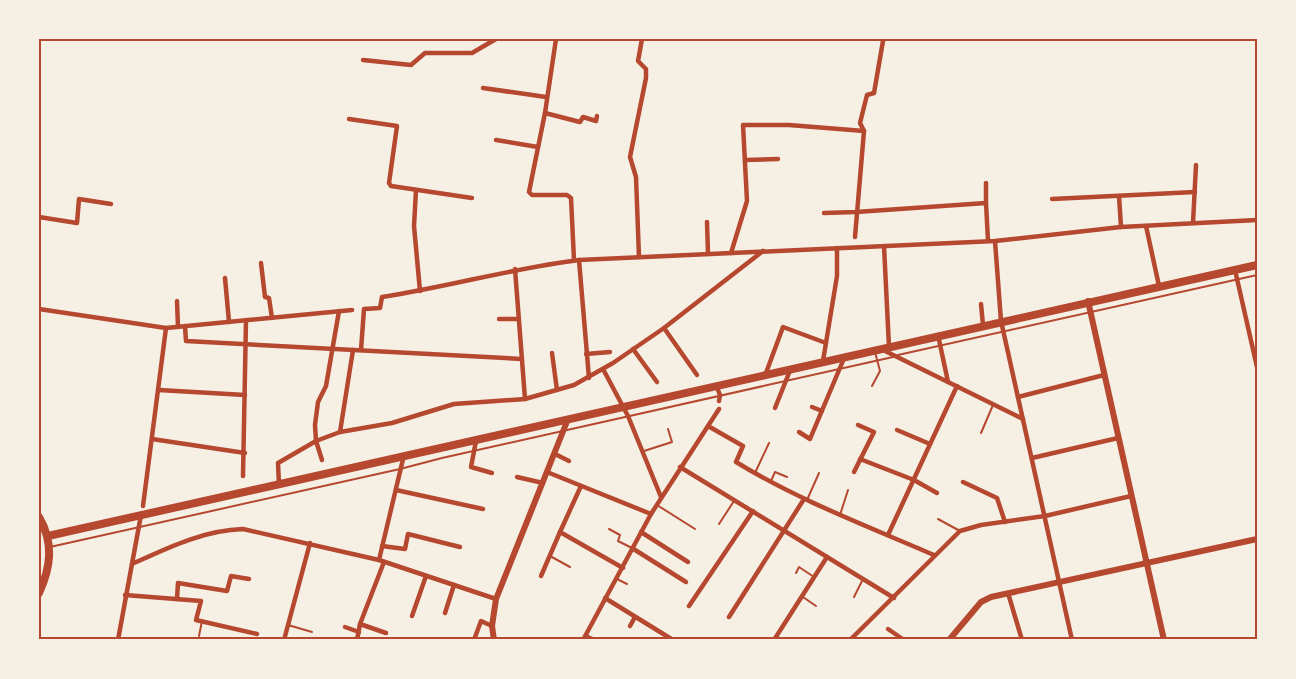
<svg xmlns="http://www.w3.org/2000/svg" width="1296" height="679" viewBox="0 0 1296 679" font-family="Helvetica,sans-serif">
	<style>
		.lines { fill: none; stroke-linecap: round; stroke-linejoin: round }
		.service { stroke: #b5482f; stroke-width: 2 }
		.minor { stroke: #b5482f; stroke-width: 4.5 }
		.tertiary { stroke: #b5482f; stroke-width: 6 }
		.primary { stroke: #b5482f; stroke-width: 8 }
		.neatline { fill: none; stroke: #b5482f; stroke-width: 2 }
	</style>
	<rect width="100%" height="100%" fill="#f6efe4"/>
	<g class="lines">
		<g class="service">
			<path d="M898,355l359,-80"/>
			<path d="M872,386l8,-15 -5,-19"/>
			<path d="M981,433l12,-28"/>
			<path d="M644,451l28,-9 -4,-13"/>
			<path d="M755,473l14,-30"/>
			<path d="M771,481l4,-9 12,5"/>
			<path d="M807,500l12,-27"/>
			<path d="M657,505l38,24"/>
			<path d="M840,515l8,-25"/>
			<path d="M938,519l22,12"/>
			<path d="M719,524l15,-23"/>
			<path d="M609,529l11,6 -2,6 14,7"/>
			<path d="M50,547l350,-78 42,-11 451,-101"/>
			<path d="M550,556l20,11"/>
			<path d="M796,573l3,-6 15,10"/>
			<path d="M617,579l10,5"/>
			<path d="M803,597l13,9"/>
			<path d="M854,597l9,-18"/>
			<path d="M288,625l24,7"/>
			<path d="M586,635l11,5"/>
			<path d="M199,636l3,-15"/>
			<path d="M750,639l2,1"/>
		</g>
		<g class="minor">
			<path d="M556,39l-11,74 -16,79 3,3h35l4,3 3,62"/>
			<path d="M363,60l48,5 14,-12h47l24,-14"/>
			<path d="M483,88l63,9"/>
			<path d="M545,113l35,9 3,-5 13,4 1,-5"/>
			<path d="M349,119l48,7 -8,57 2,3 81,12"/>
			<path d="M496,140l42,7"/>
			<path d="M745,160l33,-1"/>
			<path d="M416,190l-2,36 6,65"/>
			<path d="M1119,196l2,31"/>
			<path d="M1052,199l143,-7"/>
			<path d="M986,203v-20"/>
			<path d="M824,213l32,-1 130,-9 2,38"/>
			<path d="M39,217l38,6 2,-24 32,5"/>
			<path d="M707,222l1,32"/>
			<path d="M1193,223l3,-58"/>
			<path d="M1146,226l13,60"/>
			<path d="M855,237l9,-106 -4,-8 7,-28 7,-2 9,-52"/>
			<path d="M995,241l6,80 71,319"/>
			<path d="M884,246l5,101"/>
			<path d="M731,253l16,-52 -4,-76h46l75,6"/>
			<path d="M639,257l-3,-80 -6,-20 16,-79v-9l-8,-8 4,-22"/>
			<path d="M579,260l10,118"/>
			<path d="M261,263l4,34 4,1 3,20"/>
			<path d="M515,269l10,130"/>
			<path d="M1235,270l22,97"/>
			<path d="M225,278l4,44"/>
			<path d="M177,301l1,26"/>
			<path d="M981,304l2,21"/>
			<path d="M39,309l127,19 -23,178"/>
			<path d="M499,319h19"/>
			<path d="M185,326l1,15 336,18"/>
			<path d="M166,328l186,-18"/>
			<path d="M664,328l33,47"/>
			<path d="M938,335l10,47"/>
			<path d="M633,349l24,33"/>
			<path d="M361,350l3,-41 16,-1 2,-11c66,-10 131,-29 197,-37l416,-19 126,-14 136,-7"/>
			<path d="M883,350l140,69"/>
			<path d="M552,353l5,37"/>
			<path d="M586,354l24,-2"/>
			<path d="M823,361l14,-85v-28"/>
			<path d="M603,369l25,47 33,81"/>
			<path d="M766,373l17,-46 43,16"/>
			<path d="M716,385l4,10 -1,6"/>
			<path d="M159,390l86,5"/>
			<path d="M1018,397l86,-22"/>
			<path d="M812,407l10,4"/>
			<path d="M775,408l16,-40"/>
			<path d="M708,426l35,20 -7,16c62,38 131,64 198,93"/>
			<path d="M897,430l33,14"/>
			<path d="M340,432l13,-82"/>
			<path d="M799,432l11,7 35,-83"/>
			<path d="M152,439l93,14"/>
			<path d="M476,441l-5,26 21,6"/>
			<path d="M555,454l14,7"/>
			<path d="M1032,458l86,-20"/>
			<path d="M860,459l54,21 23,13"/>
			<path d="M322,460l-6,-19 -1,-16 3,-23 8,-16 13,-75"/>
			<path d="M680,467l214,131"/>
			<path d="M547,472l104,42"/>
			<path d="M854,472l20,-40 -16,-7"/>
			<path d="M243,476l3,-156"/>
			<path d="M517,477l26,6"/>
			<path d="M963,482l34,16 8,24"/>
			<path d="M279,484l-1,-21 38,-22 24,-9 52,-9 62,-19 71,-5 49,-14 39,-22 51,-35 99,-77"/>
			<path d="M581,486l-21,46 63,36"/>
			<path d="M396,490l87,19"/>
			<path d="M641,532l47,30"/>
			<path d="M888,535l69,-149"/>
			<path d="M382,546l23,3 3,-15 52,13"/>
			<path d="M632,548l54,34"/>
			<path d="M379,560l25,-105"/>
			<path d="M132,564c35,-16 72,-34 111,-35l136,31 117,39"/>
			<path d="M541,576l19,-44"/>
			<path d="M1008,593l14,47"/>
			<path d="M125,595l76,6 -5,19 61,14"/>
			<path d="M605,598l68,42"/>
			<path d="M177,599l1,-16 49,8 4,-15 18,3"/>
			<path d="M689,606l64,-95"/>
			<path d="M445,613l9,-28"/>
			<path d="M412,616l14,-40"/>
			<path d="M729,617l75,-118"/>
			<path d="M360,624l26,9"/>
			<path d="M630,626l5,-9"/>
			<path d="M345,627l14,5"/>
			<path d="M888,629l16,11"/>
			<path d="M118,640l23,-125"/>
			<path d="M284,640l26,-97"/>
			<path d="M357,640l3,-16 24,-62"/>
			<path d="M474,640l7,-19 11,5"/>
			<path d="M583,640l68,-126 68,-105"/>
			<path d="M774,640l53,-83"/>
			<path d="M850,640l110,-109 21,-6 64,-9 86,-20"/>
		</g>
		<g class="tertiary">
			<path d="M1088,301l76,339"/>
			<path d="M494,640l-2,-14 4,-27 72,-180"/>
			<path d="M949,640l32,-38 10,-5 266,-58"/>
		</g>
		<g class="primary">
			<path d="M39,517c15,26 12,50 0,76"/>
			<path d="M48,536l1209,-271"/>
		</g>
	</g>
	<rect width="1296" height="679" fill="none" stroke="#f6efe4" stroke-width="81"/>
	<rect x="40" y="40" width="1216" height="598" class="neatline"/>
</svg>
